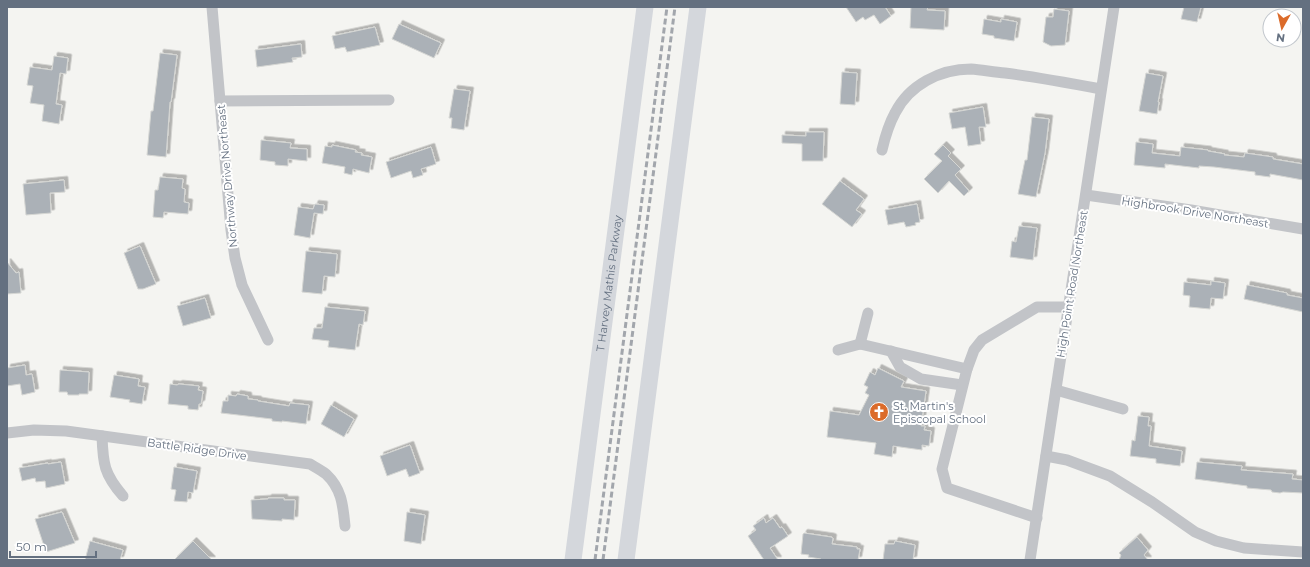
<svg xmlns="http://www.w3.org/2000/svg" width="1310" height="567" viewBox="0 0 1310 567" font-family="Montserrat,sans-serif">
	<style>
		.building { fill: #abb1b7; stroke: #d5d6d3; filter: url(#shadow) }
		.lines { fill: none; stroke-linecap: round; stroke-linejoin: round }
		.minor { stroke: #c2c4c8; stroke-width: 11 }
		.highway { stroke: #d4d7dc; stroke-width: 17 }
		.rail { stroke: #a2a6ac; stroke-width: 3; stroke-dasharray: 6 3; stroke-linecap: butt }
		.labels { text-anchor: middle; stroke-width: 4; stroke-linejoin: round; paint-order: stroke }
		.street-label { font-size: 11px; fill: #647080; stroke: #fff }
		.poi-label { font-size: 11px; fill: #647080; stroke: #fff; text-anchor: start }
	</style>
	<defs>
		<filter id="shadow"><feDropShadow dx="3.5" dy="-3.5" stdDeviation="0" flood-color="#0004"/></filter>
	</defs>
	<rect width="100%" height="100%" fill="#f4f4f1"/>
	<g class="building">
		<path d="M846,7h39l6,9 -11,8 -6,-9 -9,5 -2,-3 -7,5z"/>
		<path d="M911,7h17l-1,3 18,1 -1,19 -34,-2z"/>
		<path d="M1184,7h17l-4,15 -16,-3z"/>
		<path d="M1054,9l15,2 -4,34 -14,1 -8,-4 3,-25h7z"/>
		<path d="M984,19l17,3v-3l16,3 -3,19 -20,-3v-2l-12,-2z"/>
		<path d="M399,24l42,19 -7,15 -42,-19z"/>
		<path d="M375,27l5,18 -33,7 -2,-5 -10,2 -3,-13z"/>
		<path d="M301,44l1,13 -10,1 1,4 -36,5 -2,-17z"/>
		<path d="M160,53l17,2 -6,47h-1l-4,55 -19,-2 4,-44h2z"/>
		<path d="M54,56l14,2 -2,16 -6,-1 -4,31 6,1 -3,19 -17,-3 2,-16 -14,-2 3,-17 -6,-1 3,-18 22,3z"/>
		<path d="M842,72l15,1 -2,32 -15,-1z"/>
		<path d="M1146,73l17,3 -5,26h1l-2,12 -18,-3z"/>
		<path d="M454,89l16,2 -6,39 -13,-2 1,-10h-3z"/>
		<path d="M983,107l3,20h-7l2,17 -13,2 -3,-19 -13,2 -3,-16z"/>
		<path d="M1032,117l17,2 -4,34 -9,44 -18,-3 7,-34h2z"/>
		<path d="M806,132h18l-1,29h-21v-17l-20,-1v-8l24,1z"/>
		<path d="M261,140l30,3 -1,5 17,1v12l-19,-2v7l-13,-1v-3l-15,-2z"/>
		<path d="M1136,142l17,2 -1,9 28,3 1,-9 27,3v1l17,3 -1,1 20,2 1,-4 28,4v2l30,5v16l-33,-6v3l-15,-2v-3l-41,-5 -15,-1v2l-34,-4v4l-31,-3z"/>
		<path d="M332,145l24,5 -1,2 7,1 -1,2 11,2 -3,16 -16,-4 -1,6 -8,-2 1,-6 -23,-4 3,-17 7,1z"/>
		<path d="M943,145l8,8 -3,3 13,13 -6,6 14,16 -5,5 -15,-15 -11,12 -14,-14 18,-18 -8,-7z"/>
		<path d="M431,147l5,17 -15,5 2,6 -10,3 -2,-7 -20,7 -5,-16z"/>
		<path d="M160,177l23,2 -1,9 3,1 -1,13 5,1 -1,11 -24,-2 -1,6 -10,-1 2,-27h3z"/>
		<path d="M64,180l1,12 -15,1 1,20 -25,2 -3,-31z"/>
		<path d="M840,181l24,18 -8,11 6,4 -10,13 -30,-23z"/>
		<path d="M315,204l9,1 -1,9 -9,-1 -4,25 -16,-3 4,-28 15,2z"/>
		<path d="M917,204l3,18 -5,1 1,2 -10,2 -2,-5 -16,3 -3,-15z"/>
		<path d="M1019,226l18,2 -4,32 -23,-3 2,-16 4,1z"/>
		<path d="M140,246l16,38 -13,5h-5l-14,-36z"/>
		<path d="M306,251l31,3 -2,23 -11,-1 -2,18 -20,-2z"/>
		<path d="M7,262l9,11 3,-1 2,21 -14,1z"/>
		<path d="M1211,281l14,2 -2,16 -12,-1 -1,11 -21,-2 1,-11 -7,-1 1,-13 27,3z"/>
		<path d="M1247,285l40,8v2l16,3v14l-59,-13z"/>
		<path d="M205,298l6,20 -28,8 -6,-20z"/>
		<path d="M325,307l40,4 -2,14 -4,-1 -4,26 -27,-3 1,-6 -17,-2 2,-11h8z"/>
		<path d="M25,365l1,10 6,-1 3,18 -13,3 -2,-11 -13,2v-18z"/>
		<path d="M878,368l26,13 -3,6 25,4 -5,35h4l-1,4 7,1 -2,15 -7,-1v5l-29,-4 -1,11 -18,-3 2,-11 -49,-6 3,-26 29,4 10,-20 -4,-2 3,-6 -4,-2 6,-13 5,3z"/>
		<path d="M60,370l29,2 -1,22h-9v1h-11l-1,-3h-8z"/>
		<path d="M114,375l25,4 -1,7 7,1 -3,17 -13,-2 1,-2 -20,-3z"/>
		<path d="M170,384l7,1 2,-1 20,2 -1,4 5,1 -2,13h-2l-1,6 -10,-1v-3l-20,-2z"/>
		<path d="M237,394l11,2v3l10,1v1l31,5 1,-3 19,2 -3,19 -24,-3v1l-10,-1v-2l-51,-6 2,-12h5v-6l8,1z"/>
		<path d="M331,405l23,14 -10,18 -23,-13z"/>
		<path d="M1138,416l11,1 -1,9h3l-2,20 33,5 -2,15 -24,-3v-4l-26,-3 2,-16 3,1z"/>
		<path d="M410,445l10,28 -11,4 -3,-8 -19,7 -7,-20z"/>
		<path d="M61,462l4,22 -19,4 -1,-7 -9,1 -1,-4 -13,3 -3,-13 29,-5v1z"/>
		<path d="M1197,462l45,4 -1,4 52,4 -1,5 11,1v13l-20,-1 -3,1 -8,-1 -1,-2 -24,-2v-2l-52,-7z"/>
		<path d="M174,467l23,4 -4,22 -5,-1 -1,10 -13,-1 2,-11 -5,-1z"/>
		<path d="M268,498h16v2h11l-1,20 -12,-1v2l-30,-2 -1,-19 17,-1z"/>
		<path d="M62,512l13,31 -29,9 -11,-33z"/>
		<path d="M407,512l18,3 -4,29 -17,-3z"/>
		<path d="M764,518l2,5 7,-5 7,10 2,-1 6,9 -18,12 8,12h-14l-16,-24 8,-6 -3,-4z"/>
		<path d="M804,533l27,4 2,1 -1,6 25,3v2h3l-2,11h-37v-1l-13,-2 1,-2 -8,-1 2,-20z"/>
		<path d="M1137,537l11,13 -4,5 4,5h-29l2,-5 -2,-2z"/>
		<path d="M90,541l33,9 -3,10h-35z"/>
		<path d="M193,541l19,19h-38z"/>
		<path d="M895,541l20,4 -2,15h-30l2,-16h9z"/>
	</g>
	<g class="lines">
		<g class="minor">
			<path d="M212,7l19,223 4,28 7,27 26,55"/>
			<path d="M220,101l169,-1"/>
			<path d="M882,150c3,-13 7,-26 13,-37 14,-28 45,-44 76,-44 11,1 23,3 34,4 32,4 64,10 96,16"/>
			<path d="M1086,195l105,15 112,19"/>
			<path d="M860,344l8,-31"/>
			<path d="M838,350l22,-6 107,25"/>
			<path d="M891,351l9,16 21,12 41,6"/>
			<path d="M1056,390l67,19"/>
			<path d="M7,433l27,-3 32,1 244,33c5,3 11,6 16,10 16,15 17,32 19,52"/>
			<path d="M102,436c1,28 2,38 21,60"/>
			<path d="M1046,456l21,4 43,16 42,26 43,30 21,9 28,7 59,4"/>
			<path d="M1037,518l-90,-30 -5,-19 25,-100 7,-19 8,-10 55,-33h31"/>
			<path d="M1030,560l84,-553"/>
		</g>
		<g class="highway">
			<path id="s1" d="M573,560l72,-553"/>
			<path d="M626,560l72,-553"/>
		</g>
		<g class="rail">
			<path d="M595,560l72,-553"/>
			<path d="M603,560l72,-553"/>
		</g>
	</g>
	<defs>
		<g id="church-disc" transform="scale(1)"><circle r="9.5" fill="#db6b2a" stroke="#fff"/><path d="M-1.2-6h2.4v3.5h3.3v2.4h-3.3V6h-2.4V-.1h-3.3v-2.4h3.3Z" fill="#fff"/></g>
	</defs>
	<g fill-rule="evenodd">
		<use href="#church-disc" x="879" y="412"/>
	</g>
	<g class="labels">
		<g class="street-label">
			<text transform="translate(227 176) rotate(-95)" y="4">Northway Drive Northeast</text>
			<text transform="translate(1195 212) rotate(9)" y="4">Highbrook Drive Northeast</text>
			<text dy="4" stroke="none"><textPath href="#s1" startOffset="279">T Harvey Mathis Parkway</textPath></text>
			<text transform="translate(1072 284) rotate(-81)" y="4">High Point Road Northeast</text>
			<text transform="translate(197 449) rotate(8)" y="4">Battle Ridge Drive</text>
		</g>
		<g class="poi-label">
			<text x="893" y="410">St. Martin's<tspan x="893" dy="13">Episcopal School</tspan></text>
		</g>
	</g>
	<rect width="1310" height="567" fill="none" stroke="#647080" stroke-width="16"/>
	<g transform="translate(1282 28) rotate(188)"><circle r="19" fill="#ffffff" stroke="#c1c6cc"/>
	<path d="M0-3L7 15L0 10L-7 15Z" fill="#db6b2a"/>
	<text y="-6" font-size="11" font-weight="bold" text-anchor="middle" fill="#647080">N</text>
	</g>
	<path d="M10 551v6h86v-6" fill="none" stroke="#647080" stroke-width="2"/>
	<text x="16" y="551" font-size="12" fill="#647080" stroke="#ffffff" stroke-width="3" paint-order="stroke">50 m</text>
</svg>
